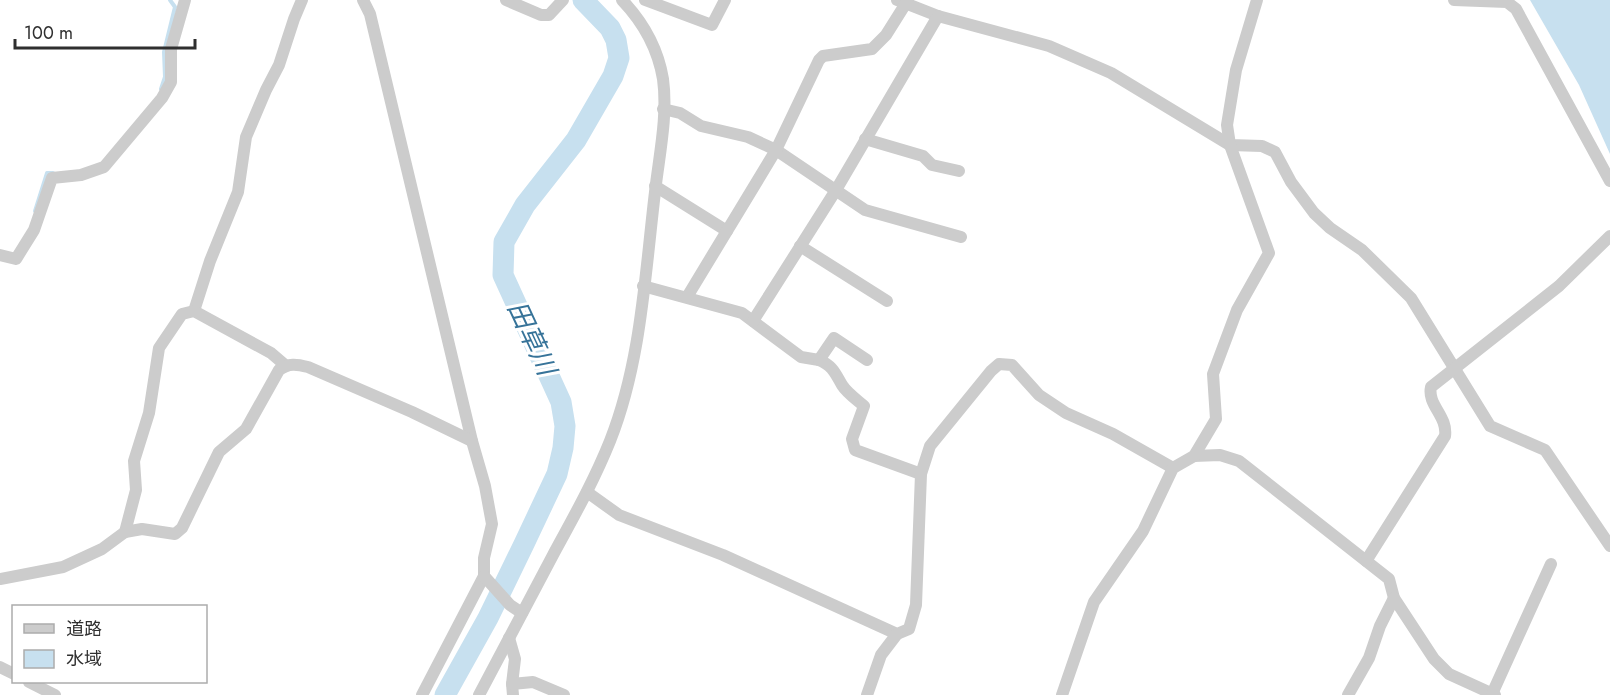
<svg xmlns="http://www.w3.org/2000/svg" width="1610" height="695" viewBox="0 0 1610 695" font-family="Jost,'Noto Sans JP',sans-serif">
	<style>
		.water { fill: #c7e0ef }
		.lines { fill: none; stroke-linecap: round; stroke-linejoin: round }
		.stream { stroke: #c7e0ef; stroke-width: 4 }
		.river { stroke: #c7e0ef; stroke-width: 21 }
		.minor { stroke: #ccc; stroke-width: 12 }
		.labels { text-anchor: middle; stroke-width: 6; stroke-linejoin: round; paint-order: stroke }
		.water-label { font-size: 26px; font-style: italic; fill: #367399; stroke: #fff }
	</style>
	<rect width="100%" height="100%" fill="#fff"/>
	<path class="water" d="M1530,0h80v154l-31,-69z"/>
	<g class="lines">
		<g class="stream">
			<path d="M161,89l4,-12 -1,-25 11,-45 -5,-7"/>
			<path d="M35,211l12,-38h6"/>
		</g>
		<path class="river" d="M445,695l43,-77 36,-74 33,-70 6,-26 2,-22 -4,-24 -58,-127 1,-33 21,-37 51,-65 37,-64 6,-18 -3,-18 -6,-12 -27,-28"/>
		<g class="minor">
			<path d="M363,0l7,14 102,427 13,45 7,38 -8,34v18l-62,119"/>
			<path d="M506,0l35,15h8l14,-15"/>
			<path d="M645,0l67,25 13,-25"/>
			<path d="M897,0l41,16 111,30 62,27 119,72 32,1 13,6 16,30 23,31 16,15 32,22 49,48 79,128 55,24 65,96"/>
			<path d="M1454,0l53,2 9,7 94,172"/>
			<path d="M663,109l17,4 21,13 47,11 28,13 89,60 96,27"/>
			<path d="M865,139l58,17 9,9 27,6"/>
			<path d="M655,186l72,45"/>
			<path d="M800,246l87,55"/>
			<path d="M0,255l16,4 18,-29 18,-52 29,-3 23,-8 58,-69 9,-16v-33l14,-49"/>
			<path d="M643,286l99,27 59,44 18,3 15,-22 33,22"/>
			<path d="M687,297l89,-147 43,-90 4,-4 49,-7 14,-14 22,-35"/>
			<path d="M194,311l16,-50 28,-69 8,-55 20,-47 13,-25 15,-46 8,-19"/>
			<path d="M753,321l83,-131 102,-174"/>
			<path d="M819,360c14,6 16,13 23,25 5,8 15,15 22,21l-12,33 3,11 66,24"/>
			<path d="M1194,456l26,-1 19,6 150,118 5,19 40,61 15,15 46,21"/>
			<path d="M587,492l32,23 104,40 174,79 12,-5 7,-24 5,-131 9,-28 61,-75 8,-7 13,1 27,30 27,18 47,21 60,34"/>
			<path d="M125,532l11,-42 -2,-29 15,-48 10,-65 23,-34 12,-3 77,42 14,12"/>
			<path d="M1366,561l79,-125c3,-20 -18,-31 -14,-49l128,-101 51,-50"/>
			<path d="M484,576l26,29 12,8"/>
			<path d="M0,579l63,-12 39,-18 23,-17 17,-3 33,5 7,-6 37,-76 27,-23 33,-59c10,-7 17,-6 29,-3l104,45 60,29"/>
			<path d="M509,638l6,21 -3,25 1,11"/>
			<path d="M0,667l14,7"/>
			<path d="M29,682l26,13"/>
			<path d="M512,684l21,-2 31,13"/>
			<path d="M1492,694l59,-130"/>
			<path d="M479,695c25,-47 49,-93 74,-140 20,-37 41,-74 57,-114 31,-78 35,-166 45,-249 4,-36 13,-76 8,-113 -5,-30 -20,-57 -41,-79"/>
			<path d="M867,695l14,-40 16,-21"/>
			<path d="M1062,695l32,-93 49,-71 30,-63 21,-12 22,-37 -3,-45 24,-64 32,-57 -39,-108 -3,-20 9,-55 21,-70"/>
			<path d="M1348,695l21,-37 11,-32 14,-28"/>
		</g>
	</g>
	<g class="labels">
		<g class="water-label">
			<text transform="translate(532 338) rotate(65)" y="9">田草川</text>
		</g>
	</g>
	<rect x="12" y="605" width="195" height="78" fill="#ffffff" stroke="#acacac" stroke-width="1.5"/>
	<rect x="24" y="624" width="30" height="9" fill="#cccccc" stroke="#acacac" stroke-width="1.5"/>
	<text x="66" y="635" font-size="18" fill="#2f2f2f">道路</text>
	<rect x="24" y="650" width="30" height="18" fill="#c7e0ef" stroke="#acacac" stroke-width="1.5"/>
	<text x="66" y="665" font-size="18" fill="#2f2f2f">水域</text>
	<path d="M15 39v9h180v-9" fill="none" stroke="#2f2f2f" stroke-width="3"/>
	<text x="24" y="39" font-size="18" fill="#2f2f2f" stroke="#ffffff" stroke-width="4.5" paint-order="stroke">100 m</text>
</svg>
